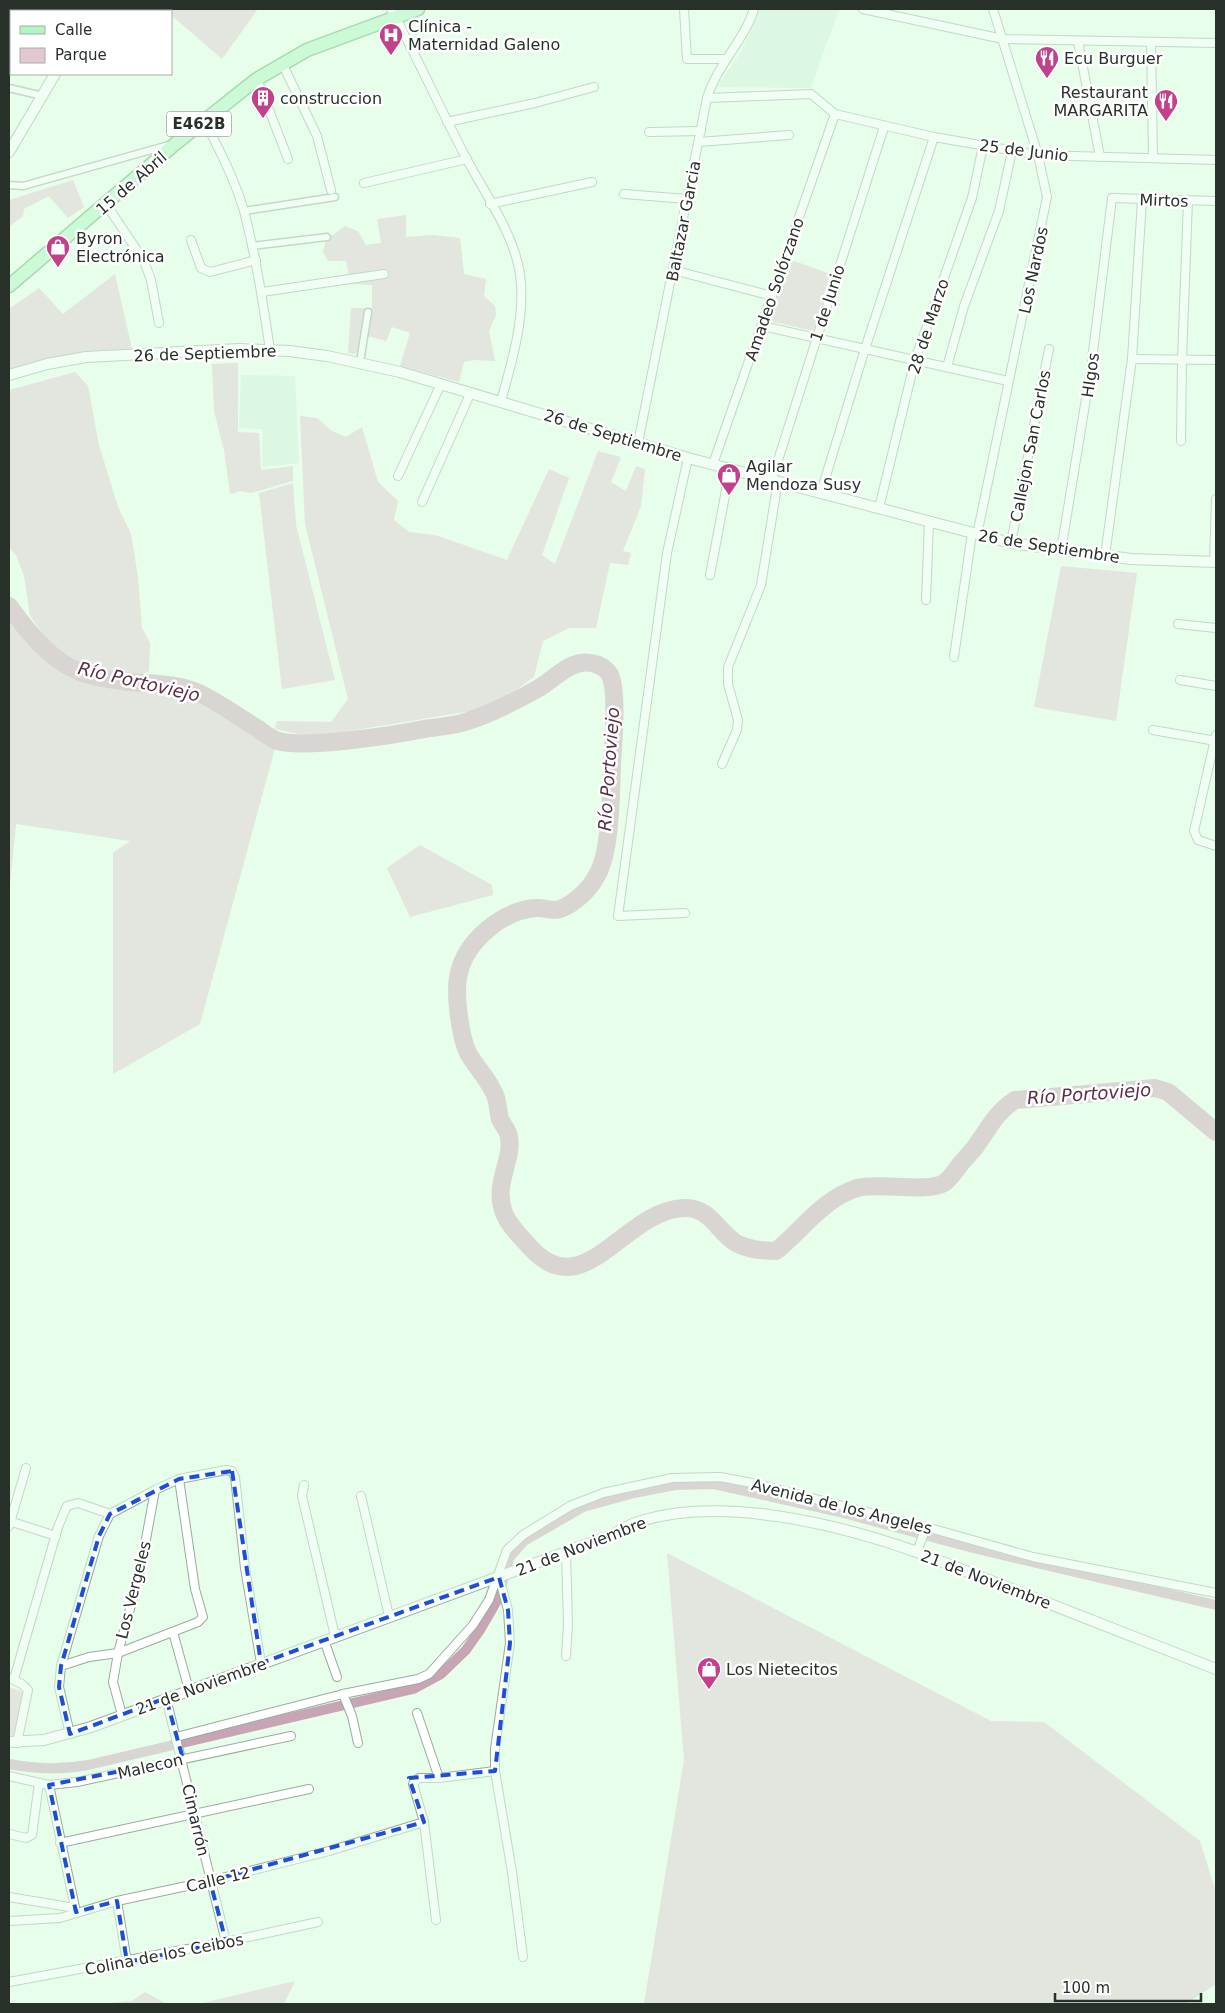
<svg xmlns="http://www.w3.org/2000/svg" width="1225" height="2013" viewBox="0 0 1225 2013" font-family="'DejaVu Sans',sans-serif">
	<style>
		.built { fill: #d3f2d9 }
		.green { fill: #e1c8d3 }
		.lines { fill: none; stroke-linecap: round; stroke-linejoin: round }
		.canal { stroke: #c8a5b5; stroke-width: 10 }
		.river { stroke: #c8a5b5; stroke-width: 18 }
		.pedestrian-casing { stroke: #97ad9b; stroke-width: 9 }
		.minor-casing { stroke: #97ad9b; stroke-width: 10 }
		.tertiary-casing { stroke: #97ad9b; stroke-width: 12 }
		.primary-casing { stroke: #5cad72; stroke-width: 15 }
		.pedestrian { stroke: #fff; stroke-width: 6 }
		.minor { stroke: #fff; stroke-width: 8 }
		.tertiary { stroke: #fff; stroke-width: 10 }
		.primary { stroke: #aef7c2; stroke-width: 12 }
		.marked { fill: none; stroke: #1d4ed8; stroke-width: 4; stroke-dasharray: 10 6; stroke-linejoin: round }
		.labels { text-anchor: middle; stroke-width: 5; stroke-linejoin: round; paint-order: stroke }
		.shield { fill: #fff; stroke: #686e69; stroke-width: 1 }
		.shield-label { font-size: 15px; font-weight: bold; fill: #273029 }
		.poi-label { font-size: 16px; fill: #273029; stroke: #fff; text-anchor: start }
		.street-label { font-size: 16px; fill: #273029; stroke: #fff }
		.water-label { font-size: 18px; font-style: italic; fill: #5c2d45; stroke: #fff }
	</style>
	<rect width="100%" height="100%" fill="#e6feea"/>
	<g class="built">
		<path d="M760,9h79l-28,79 -94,-1 25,-37z"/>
		<path d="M241,375l54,1 4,87 -37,4 1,-38 -24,-1z"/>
	</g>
	<g class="green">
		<path d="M164,9h94l-36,50 -51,-44v-4z"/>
		<path d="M73,180l11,27 -16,11 -19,-22 -25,13 -1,7 -14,11v-27z"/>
		<path d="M406,215v22l26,-2 28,3 4,36 22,5 -2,17 11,10 1,9 -7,16 6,30 -21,-1 -10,2 -5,20 -59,-16 10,-33 -18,-6 -6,14 -19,-5 -6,6 -5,12 -8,-1 3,-45h21v-23l-21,-1 -5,-23h-18l-5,-9 3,-12 19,-14 13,5 8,14 15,-2 -4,-24z"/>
		<path d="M789,259l41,15 -16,57 -45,-10z"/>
		<path d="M115,274l19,84 -76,6 -49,13v-68l30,-21 24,26z"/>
		<path d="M238,363v69l21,1 2,37 32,-4v15l-42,12 -10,-2 -11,3 -6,-44 -10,-39 -2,-47z"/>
		<path d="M75,372l13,14 11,59 19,62 13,27 7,43 4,51 8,15 -1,28 -10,5 -53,-8 -34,-21 -22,-31 -6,-40 -8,-21 -7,-7v-158z"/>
		<path d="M300,416l17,2 15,13 14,6 16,-10 16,55 20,19 -4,19 15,12 26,3 72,25 42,-91 20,9 -27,77 13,9 43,-113 23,6 -10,25 15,9 10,-25 9,3 -4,37 -18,45 8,2 -3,12 -18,-2 -14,65h-27l-26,13 -9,36 -25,18 -38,16 -158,26 -38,-8 2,-8 54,1 17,-23 -43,-175z"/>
		<path d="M293,483l3,42 39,155 -53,9 -23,-196z"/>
		<path d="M1061,566l76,7 -21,148 -82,-14z"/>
		<path d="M9,606l10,14 34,35 27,17 49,10 49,5 55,26 44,28 -77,283 -87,50v-221l17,-12 -114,-17 -7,71z"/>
		<path d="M420,845l72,40 1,10 -83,22 -23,-49z"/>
		<path d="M667,1553l324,168 53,1 156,119 16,51v92l-30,20h-542l40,-244z"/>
		<path d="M9,1687l14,5 -3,31 -7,13 -4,-1z"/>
		<path d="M295,1981l-11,23h-85z"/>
		<path d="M145,1992l22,12h-67l32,-3z"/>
	</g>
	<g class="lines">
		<path class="canal" d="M9,1764c28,5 51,6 79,1l325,-76 28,-15 25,-24 14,-20 18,-31 11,-41 15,-17 59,-34 51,-14 41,-8 39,-1 126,28 133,36 243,57"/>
		<path class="river" d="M9,606c18,25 42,55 71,66 14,6 34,8 49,10 24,2 49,1 72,12 19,9 37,23 56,34 6,4 14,11 21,13 26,8 117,-6 146,-12 14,-2 28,-3 41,-7 25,-8 51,-21 74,-34 13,-8 27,-23 42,-25 10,-2 23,2 29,12 8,16 3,70 2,89 -1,29 -1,90 -16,113 -7,13 -22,27 -36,32 -9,3 -15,-2 -24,-1 -33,2 -70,33 -77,65 -5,18 1,63 9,80 8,14 21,27 27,42 3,7 3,16 5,24 2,5 6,9 8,14 8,25 -16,49 -4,80 5,13 16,23 25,33 55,63 94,-36 155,-38 26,-1 33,23 52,35 13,7 26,8 40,8 26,-21 47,-52 81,-63 22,-6 70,5 87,-5 5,-3 11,-12 15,-17 5,-7 12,-13 17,-20 13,-18 20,-34 39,-46l140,-12 13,4 48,40"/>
		<g class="pedestrian-casing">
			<g id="pedestrian">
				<path d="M9,88l34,8"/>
				<path d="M9,185l14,1 146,-41"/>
				<path d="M244,211l91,-14"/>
				<path d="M252,246l75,-9"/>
				<path d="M360,362l8,-50"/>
			</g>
		</g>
		<g class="minor-casing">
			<g id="minor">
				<path d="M391,9c26,48 48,97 73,145 19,37 50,79 56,120 6,41 -8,88 -19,127"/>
				<path d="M684,9l3,50h38"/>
				<path d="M863,9l140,30 213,4"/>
				<path d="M1078,41l22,116"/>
				<path d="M1151,42l2,116"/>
				<path d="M282,63l35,73 14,54"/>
				<path d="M257,79l31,80"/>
				<path d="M707,98l104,-4 24,20 99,23 104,18 178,5"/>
				<path d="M204,120c15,29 31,60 40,91 12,46 19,92 26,139"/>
				<path d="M447,122l88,-19 59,-16"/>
				<path d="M649,132l52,-1"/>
				<path d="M699,142l90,-7"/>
				<path d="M364,183l103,-24"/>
				<path d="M624,194l63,5"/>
				<path d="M106,204l38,57 7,19 8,43"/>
				<path d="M490,204l102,-22"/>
				<path d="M191,240l10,28 9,4 46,-12"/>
				<path d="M673,270l99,26"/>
				<path d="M262,292l122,-18"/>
				<path d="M762,326l246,55"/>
				<path d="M1132,359l84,1"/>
				<path d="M947,367l17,-61 35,-95 13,-60"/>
				<path d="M1181,441l1,-82 6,-158"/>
				<path d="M638,443l69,-345c10,-33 37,-57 47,-89"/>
				<path d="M713,464l122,-350"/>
				<path d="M398,476l43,-92"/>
				<path d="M772,479l112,-352"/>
				<path d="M821,492l44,-143 69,-212"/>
				<path d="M422,502l49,-110"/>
				<path d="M879,508l36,-148 57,-162 11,-52"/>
				<path d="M977,535l70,-338 -9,-42 -45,-146"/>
				<path d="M1011,543l38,-194"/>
				<path d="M1061,551l30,-183 21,-170 104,3"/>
				<path d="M1105,556l27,-197 10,-159"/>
				<path d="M1214,562l2,-63"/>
				<path d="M710,575l20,-106"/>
				<path d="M926,600l3,-79"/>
				<path d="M1178,624l38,4"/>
				<path d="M954,657l18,-124"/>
				<path d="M1180,680l36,6"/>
				<path d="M1153,730l63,11"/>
				<path d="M1216,735l-22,96 4,9 18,6"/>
				<path d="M722,764l15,-34 1,-10 -10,-36v-17l33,-82 17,-104"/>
				<path d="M685,913l-67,3 49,-363 21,-95"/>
				<path d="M304,1485l-2,11 33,140"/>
				<path d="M361,1496l28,120"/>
				<path d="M9,1521l47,15"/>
				<path d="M9,1526l17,-58"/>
				<path d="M566,1552l2,72 -2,32"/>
				<path d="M917,1552l9,-25"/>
				<path d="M499,1577l9,33 2,33 -15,106v22l17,101 11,85"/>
				<path d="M173,1632l16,58"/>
				<path d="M324,1640l13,37"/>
				<path d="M61,1666l28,-9 29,-4 80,-31 5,-5 -8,-28 -16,-110"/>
				<path d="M11,1679l11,5 6,6 -11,53"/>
				<path d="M14,1679l44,-152 9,-21 11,-3 32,11 45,-24"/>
				<path d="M343,1694l9,22 6,27"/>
				<path d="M166,1698l60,244"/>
				<path d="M417,1713l22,65"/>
				<path d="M122,1715l-9,-33 5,-29 22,-81 15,-82 24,-11 47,-9 6,1 3,6 10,91 16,95"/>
				<path d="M70,1734l-11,-47 2,-21 38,-130 11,-22"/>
				<path d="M176,1737l167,-43 75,-15 11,-5 44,-49 16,-25 18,-50 16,-15 47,-29 33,-13 69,-15 48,-1 32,6 174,44 107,30 183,36"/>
				<path d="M9,1776l40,9 28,-3 214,-46"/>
				<path d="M49,1785l27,127"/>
				<path d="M9,1834l17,4 6,-3 7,-52"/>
				<path d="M60,1843l249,-54"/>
				<path d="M9,1897l66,11"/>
				<path d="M117,1901l10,61"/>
				<path d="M436,1920l-12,-98 -11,-38 6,-6h20l56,-7"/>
				<path d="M9,1921l51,-3 57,-17 93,-20 119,-30 95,-29"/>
				<path d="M9,1982l217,-40 92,-20"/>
			</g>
		</g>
		<g class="tertiary-casing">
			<g id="tertiary">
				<path d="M85,11l1,-2"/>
				<path d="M9,152l46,-78"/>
				<path d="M9,375l38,-11 39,-7 153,-8 50,2 38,5 73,16 288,86 323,85 120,16 85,3"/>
				<path d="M9,1742l35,-2 47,-13 521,-192c7,-4 15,-9 23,-12 82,-29 203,1 282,29l299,117"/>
			</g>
		</g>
		<g class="primary-casing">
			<path id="primary" d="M9,286l166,-142 82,-65 50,-29 111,-41"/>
		</g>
		<use href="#pedestrian" class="pedestrian"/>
		<use href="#minor" class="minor"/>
		<use href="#tertiary" class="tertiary"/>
		<use href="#primary" class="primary"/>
	</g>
	<path d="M0 0H1225V2013H0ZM232,1471l29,192 238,-86 9,33 2,33 -15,128 -86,7 15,44 -214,59 16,61 -99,20 -10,-61 -41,11 -27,-127 134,-26 -17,-61 -96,36 -11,-47 2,-21 38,-130 11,-22 69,-35z" fill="#e6feea" fill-opacity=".55" fill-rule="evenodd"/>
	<path class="marked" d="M232,1471l29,192 238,-86 9,33 2,33 -15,128 -86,7 15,44 -214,59 16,61 -99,20 -10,-61 -41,11 -27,-127 134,-26 -17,-61 -96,36 -11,-47 2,-21 38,-130 11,-22 69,-35z"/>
	<defs>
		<g id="hospital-pin" transform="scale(1.25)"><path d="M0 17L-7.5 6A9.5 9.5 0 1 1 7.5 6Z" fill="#c3418a" stroke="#fff"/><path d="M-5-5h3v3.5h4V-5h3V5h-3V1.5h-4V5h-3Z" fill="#fff"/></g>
		<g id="restaurant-pin" transform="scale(1.25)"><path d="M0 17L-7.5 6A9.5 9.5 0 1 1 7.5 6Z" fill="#c3418a" stroke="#fff"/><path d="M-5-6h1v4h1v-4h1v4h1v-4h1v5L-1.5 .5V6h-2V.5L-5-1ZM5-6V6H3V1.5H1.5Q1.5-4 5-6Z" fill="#fff"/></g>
		<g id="building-pin" transform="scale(1.25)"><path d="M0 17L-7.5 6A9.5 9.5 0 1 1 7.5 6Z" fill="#c3418a" stroke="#fff"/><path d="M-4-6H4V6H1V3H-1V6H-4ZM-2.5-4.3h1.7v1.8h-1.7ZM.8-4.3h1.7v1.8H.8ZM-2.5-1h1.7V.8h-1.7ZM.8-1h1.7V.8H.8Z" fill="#fff"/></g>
		<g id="shop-pin" transform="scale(1.25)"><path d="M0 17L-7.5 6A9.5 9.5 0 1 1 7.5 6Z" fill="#c3418a" stroke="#fff"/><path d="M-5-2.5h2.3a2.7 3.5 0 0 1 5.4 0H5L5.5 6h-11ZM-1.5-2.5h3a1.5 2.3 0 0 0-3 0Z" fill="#fff"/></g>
	</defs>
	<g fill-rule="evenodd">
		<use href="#hospital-pin" x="391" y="35"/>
		<use href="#restaurant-pin" x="1047" y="58"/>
		<use href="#building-pin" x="263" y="98"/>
		<use href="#restaurant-pin" x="1166" y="101"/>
		<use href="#shop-pin" x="58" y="247"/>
		<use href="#shop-pin" x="729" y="475"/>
		<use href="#shop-pin" x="709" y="1669"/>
	</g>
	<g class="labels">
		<rect class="shield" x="166.5" y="111.5" width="65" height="25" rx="4"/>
		<g class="shield-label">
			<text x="199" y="129">E462B</text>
		</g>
		<g class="poi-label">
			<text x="408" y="32">Clínica -<tspan x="408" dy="18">Maternidad Galeno</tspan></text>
			<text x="1064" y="64">Ecu Burguer</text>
			<text x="1148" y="98" text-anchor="end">Restaurant<tspan x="1148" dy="18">MARGARITA</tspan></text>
			<text x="280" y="104">construccion</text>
			<text x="76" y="244">Byron<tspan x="76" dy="18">Electrónica</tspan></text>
			<text x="746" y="472">Agilar<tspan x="746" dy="18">Mendoza Susy</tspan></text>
			<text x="726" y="1675">Los Nietecitos</text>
		</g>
		<g class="street-label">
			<text transform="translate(1024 150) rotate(7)" y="6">25 de Junio</text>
			<text transform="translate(131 183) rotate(-41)" y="6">15 de Abril</text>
			<text transform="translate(1164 200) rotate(2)" y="6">Mirtos</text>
			<text transform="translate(683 221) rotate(-79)" y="6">Baltazar Garcia</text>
			<text transform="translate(1033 270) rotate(-78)" y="6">Los Nardos</text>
			<text transform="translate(774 289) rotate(-71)" y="6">Amadeo Solórzano</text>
			<text transform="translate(827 303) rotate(-72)" y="6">1 de Junio</text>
			<text transform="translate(928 326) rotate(-72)" y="6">28 de Marzo</text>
			<text transform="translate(205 353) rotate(-2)" y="6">26 de Septiembre</text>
			<text transform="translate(1090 375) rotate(-82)" y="6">HIgos</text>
			<text transform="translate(613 435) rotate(17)" y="6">26 de Septiembre</text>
			<text transform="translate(1030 446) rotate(-79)" y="6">Callejon San Carlos</text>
			<text transform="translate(1049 546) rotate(9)" y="6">26 de Septiembre</text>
			<text transform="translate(842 1506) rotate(14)" y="6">Avenida de los Angeles</text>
			<text transform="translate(581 1546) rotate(-21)" y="6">21 de Noviembre</text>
			<text transform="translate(986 1579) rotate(21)" y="6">21 de Noviembre</text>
			<text transform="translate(133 1590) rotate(-76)" y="6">Los Vergeles</text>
			<text transform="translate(201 1686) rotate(-20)" y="6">21 de Noviembre</text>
			<text transform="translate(150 1766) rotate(-13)" y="6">Malecon</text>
			<text transform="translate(196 1820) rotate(77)" y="6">Cimarrón</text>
			<text transform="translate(218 1879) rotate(-13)" y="6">Calle 12</text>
			<text transform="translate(164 1954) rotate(-11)" y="6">Colina de los Ceibos</text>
		</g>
		<g class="water-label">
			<text transform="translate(139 682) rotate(13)" y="6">Río Portoviejo</text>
			<text transform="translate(609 769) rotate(-86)" y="6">Río Portoviejo</text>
			<text transform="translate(1089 1094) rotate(-4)" y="6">Río Portoviejo</text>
		</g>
	</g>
	<rect width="1225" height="2013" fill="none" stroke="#273029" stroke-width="20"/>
	<rect x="10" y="10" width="162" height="65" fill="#ffffff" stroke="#a9aca9"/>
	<rect x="20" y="26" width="25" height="8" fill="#aef7c2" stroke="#a9aca9"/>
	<text x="55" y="35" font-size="15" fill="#273029">Calle</text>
	<rect x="20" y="48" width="25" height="15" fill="#e1c8d3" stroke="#a9aca9"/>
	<text x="55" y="60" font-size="15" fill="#273029">Parque</text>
	<path d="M1055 1993v8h146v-8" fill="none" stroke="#273029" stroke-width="2.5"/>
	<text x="1062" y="1993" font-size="15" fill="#273029" stroke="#ffffff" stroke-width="4" paint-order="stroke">100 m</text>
</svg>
